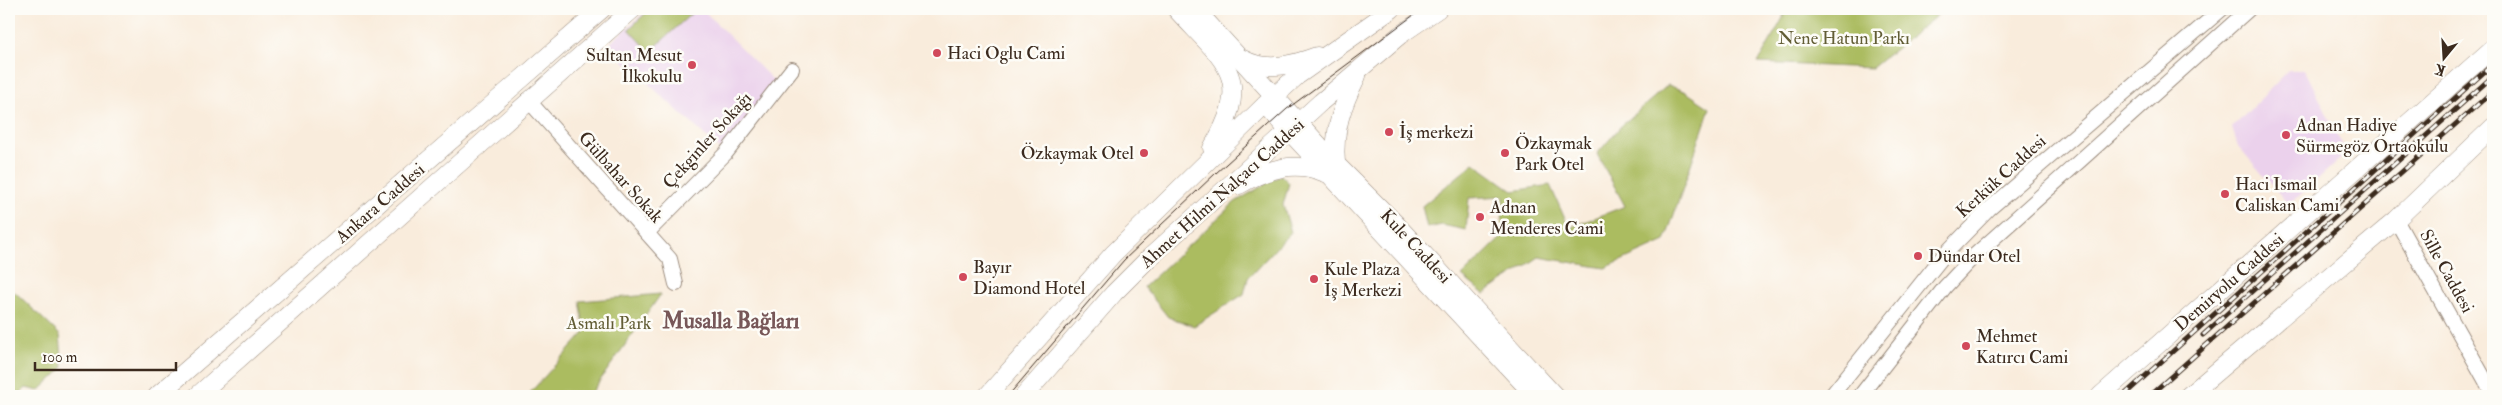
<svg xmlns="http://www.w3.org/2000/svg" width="2502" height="405" viewBox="0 0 2502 405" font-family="'IM FELL Double Pica',serif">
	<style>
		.built { fill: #ebd1ec }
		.green { fill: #abbc60; stroke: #73733f }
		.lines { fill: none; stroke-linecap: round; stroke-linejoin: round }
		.minor-casing { stroke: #9a8b7d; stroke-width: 16 }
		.major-casing { stroke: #9a8b7d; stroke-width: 19 }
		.minor { stroke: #fff; stroke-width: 14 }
		.major { stroke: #fff; stroke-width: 18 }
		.tram { stroke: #3b2a1e; stroke-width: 1 }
		.rail-casing { stroke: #3b2a1e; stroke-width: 5 }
		.rail { stroke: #fdfcf7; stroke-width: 3; stroke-dasharray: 9; stroke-linecap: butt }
		.poi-dot { fill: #d1495b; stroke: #fdfcf7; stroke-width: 2 }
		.labels { text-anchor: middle; stroke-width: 5; stroke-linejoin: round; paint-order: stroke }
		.park-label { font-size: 18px; fill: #625d35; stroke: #fdfcf7 }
		.poi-label { font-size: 18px; fill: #3b2a1e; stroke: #fdfcf7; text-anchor: start }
		.street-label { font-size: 18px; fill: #3b2a1e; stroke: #fdfcf7 }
		.district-label { font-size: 22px; font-weight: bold; fill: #775758; stroke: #fdfcf7 }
	</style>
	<rect width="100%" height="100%" fill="#fdfcf7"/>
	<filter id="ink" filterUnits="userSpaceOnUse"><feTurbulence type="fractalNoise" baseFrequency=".02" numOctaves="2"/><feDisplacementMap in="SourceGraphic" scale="10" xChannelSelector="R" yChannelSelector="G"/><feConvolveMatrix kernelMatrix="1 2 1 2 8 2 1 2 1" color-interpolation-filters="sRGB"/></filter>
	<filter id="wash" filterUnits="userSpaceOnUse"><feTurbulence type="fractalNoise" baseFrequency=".0096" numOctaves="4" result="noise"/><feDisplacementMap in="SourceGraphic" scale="20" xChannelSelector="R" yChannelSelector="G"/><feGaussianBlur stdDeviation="1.12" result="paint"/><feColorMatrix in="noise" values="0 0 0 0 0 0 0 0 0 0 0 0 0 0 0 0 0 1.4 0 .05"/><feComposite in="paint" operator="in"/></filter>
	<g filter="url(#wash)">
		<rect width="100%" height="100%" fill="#f9ecdc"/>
		<g class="built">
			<path d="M648,9h54l74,74 -54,68 -115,-105z"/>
			<path d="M2289,70h16l40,80 -4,8 -52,47 -51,-59 -6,-18z"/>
		</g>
		<g class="green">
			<path d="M650,9h42l2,2 -44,41 -21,-23z"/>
			<path d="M1784,9h161l-73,59 -114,-5 25,-45z"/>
			<path d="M1668,85l18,7 24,16 -45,133 -60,27 -66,-11 -55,37 -22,-18 39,-38 3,-42 -35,2 -3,32 -24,-5 -15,3 -5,-22 52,-43 39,28 37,-6 19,43 56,-22 -28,-52 25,-29z"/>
			<path d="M1281,175l8,8 -6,22 8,27 -43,46 -4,16 -50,32 -26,-9 -24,-30 91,-85z"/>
			<path d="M15,292l45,43 3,33 -24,23 -13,-3 -8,8h-9v-99z"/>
			<path d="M661,294l-72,102h-62l58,-64 -5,-31z"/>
		</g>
	</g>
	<g filter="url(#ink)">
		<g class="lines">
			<g class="minor-casing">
				<g id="minor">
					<path d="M528,100l142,159 6,25"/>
					<path d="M2396,220l97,174"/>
					<path d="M647,233l79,-80 66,-84"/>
					<path d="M1831,396l113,-141 45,-46 233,-200"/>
					<path d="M1860,396l85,-109 30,-32 274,-246"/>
				</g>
			</g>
			<g class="major-casing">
				<g id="major">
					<path d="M1176,9c48,53 79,67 36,139"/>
					<path d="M1195,9l141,155 59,59 160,173"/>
					<path d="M1243,59c23,13 50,6 74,-3"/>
					<path d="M1265,105l270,291"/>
					<path d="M1336,164c-3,-34 6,-58 21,-88"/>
					<path d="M1239,185c29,-16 55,-25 86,-12"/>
					<path d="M157,396l445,-387"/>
					<path d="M197,396l436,-387"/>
					<path d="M987,396l126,-142 152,-149 32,-29 95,-67"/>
					<path d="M1024,396l90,-103 34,-34 173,-157 79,-67 38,-26"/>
					<path d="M2100,396l393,-348"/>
					<path d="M2188,396l208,-176 97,-93"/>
				</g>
			</g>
			<use href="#minor" class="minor"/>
			<use href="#major" class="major"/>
			<path class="tram" d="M1008,396l116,-136 92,-87 71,-64 135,-100"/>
			<g class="rail-casing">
				<g id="rail">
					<path d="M2203,335l290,-259"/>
					<path d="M2123,396l370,-332"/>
					<path d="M2149,396l344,-305"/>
				</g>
			</g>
			<use href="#rail" class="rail"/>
		</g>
	</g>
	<g class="poi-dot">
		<circle cx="937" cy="53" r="5"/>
		<circle cx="692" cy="65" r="5"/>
		<circle cx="1389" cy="132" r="5"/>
		<circle cx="2286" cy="135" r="5"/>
		<circle cx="1144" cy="153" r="5"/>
		<circle cx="1505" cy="153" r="5"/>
		<circle cx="2225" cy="194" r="5"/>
		<circle cx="1480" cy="217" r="5"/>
		<circle cx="1918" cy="256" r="5"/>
		<circle cx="963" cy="277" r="5"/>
		<circle cx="1314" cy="279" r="5"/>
		<circle cx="1966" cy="346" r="5"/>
	</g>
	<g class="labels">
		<g class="park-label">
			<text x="1844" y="44">Nene Hatun Parkı</text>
			<text x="609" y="329">Asmalı Park</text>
		</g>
		<g class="poi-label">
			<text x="947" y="59">Haci Oglu Cami</text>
			<text x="682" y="61" text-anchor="end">Sultan Mesut<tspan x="682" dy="21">İlkokulu</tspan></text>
			<text x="2296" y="131">Adnan Hadiye<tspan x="2296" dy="21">Sürmegöz Ortaokulu</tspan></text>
			<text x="1399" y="138">İş merkezi</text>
			<text x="1515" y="149">Özkaymak<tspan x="1515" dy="21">Park Otel</tspan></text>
			<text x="1134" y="159" text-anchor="end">Özkaymak Otel</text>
			<text x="2235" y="190">Haci Ismail<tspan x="2235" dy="21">Caliskan Cami</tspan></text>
			<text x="1490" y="213">Adnan<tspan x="1490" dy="21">Menderes Cami</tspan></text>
			<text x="1928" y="262">Dündar Otel</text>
			<text x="973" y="273">Bayır<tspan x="973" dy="21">Diamond Hotel</tspan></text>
			<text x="1324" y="275">Kule Plaza<tspan x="1324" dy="21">İş Merkezi</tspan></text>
			<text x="1976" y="342">Mehmet<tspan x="1976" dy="21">Katırcı Cami</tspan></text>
		</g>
		<g class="street-label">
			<text transform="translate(707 140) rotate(-48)" y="6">Çekginler Sokağı</text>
			<text transform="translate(2001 176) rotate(-42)" y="6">Kerkük Caddesi</text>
			<text transform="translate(621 177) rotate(48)" y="6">Gülbahar Sokak</text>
			<text transform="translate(1222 193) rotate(-42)" y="6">Ahmet Hilmi Nalçacı Caddesi</text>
			<text transform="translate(380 203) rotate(-41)" y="6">Ankara Caddesi</text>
			<text transform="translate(1416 246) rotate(47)" y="6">Kule Caddesi</text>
			<text transform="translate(2447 271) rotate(61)" y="6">Sille Caddesi</text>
			<text transform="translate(2229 282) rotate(-41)" y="6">Demiryolu Caddesi</text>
		</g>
		<g class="district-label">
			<text x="731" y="328">Musalla Bağları</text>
		</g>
	</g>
	<rect width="2502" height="405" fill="none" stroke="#fdfcf7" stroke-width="30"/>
	<g transform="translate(2444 58) rotate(198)" stroke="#fdfcf7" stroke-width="4" paint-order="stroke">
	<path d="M0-4L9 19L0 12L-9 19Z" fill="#3b2a1e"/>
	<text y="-8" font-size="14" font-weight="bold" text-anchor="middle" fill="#3b2a1e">K</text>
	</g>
	<path d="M35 362v8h141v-8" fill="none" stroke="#3b2a1e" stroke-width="2.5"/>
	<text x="42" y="362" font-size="15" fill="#3b2a1e" stroke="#fdfcf7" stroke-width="4" paint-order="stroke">100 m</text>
</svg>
